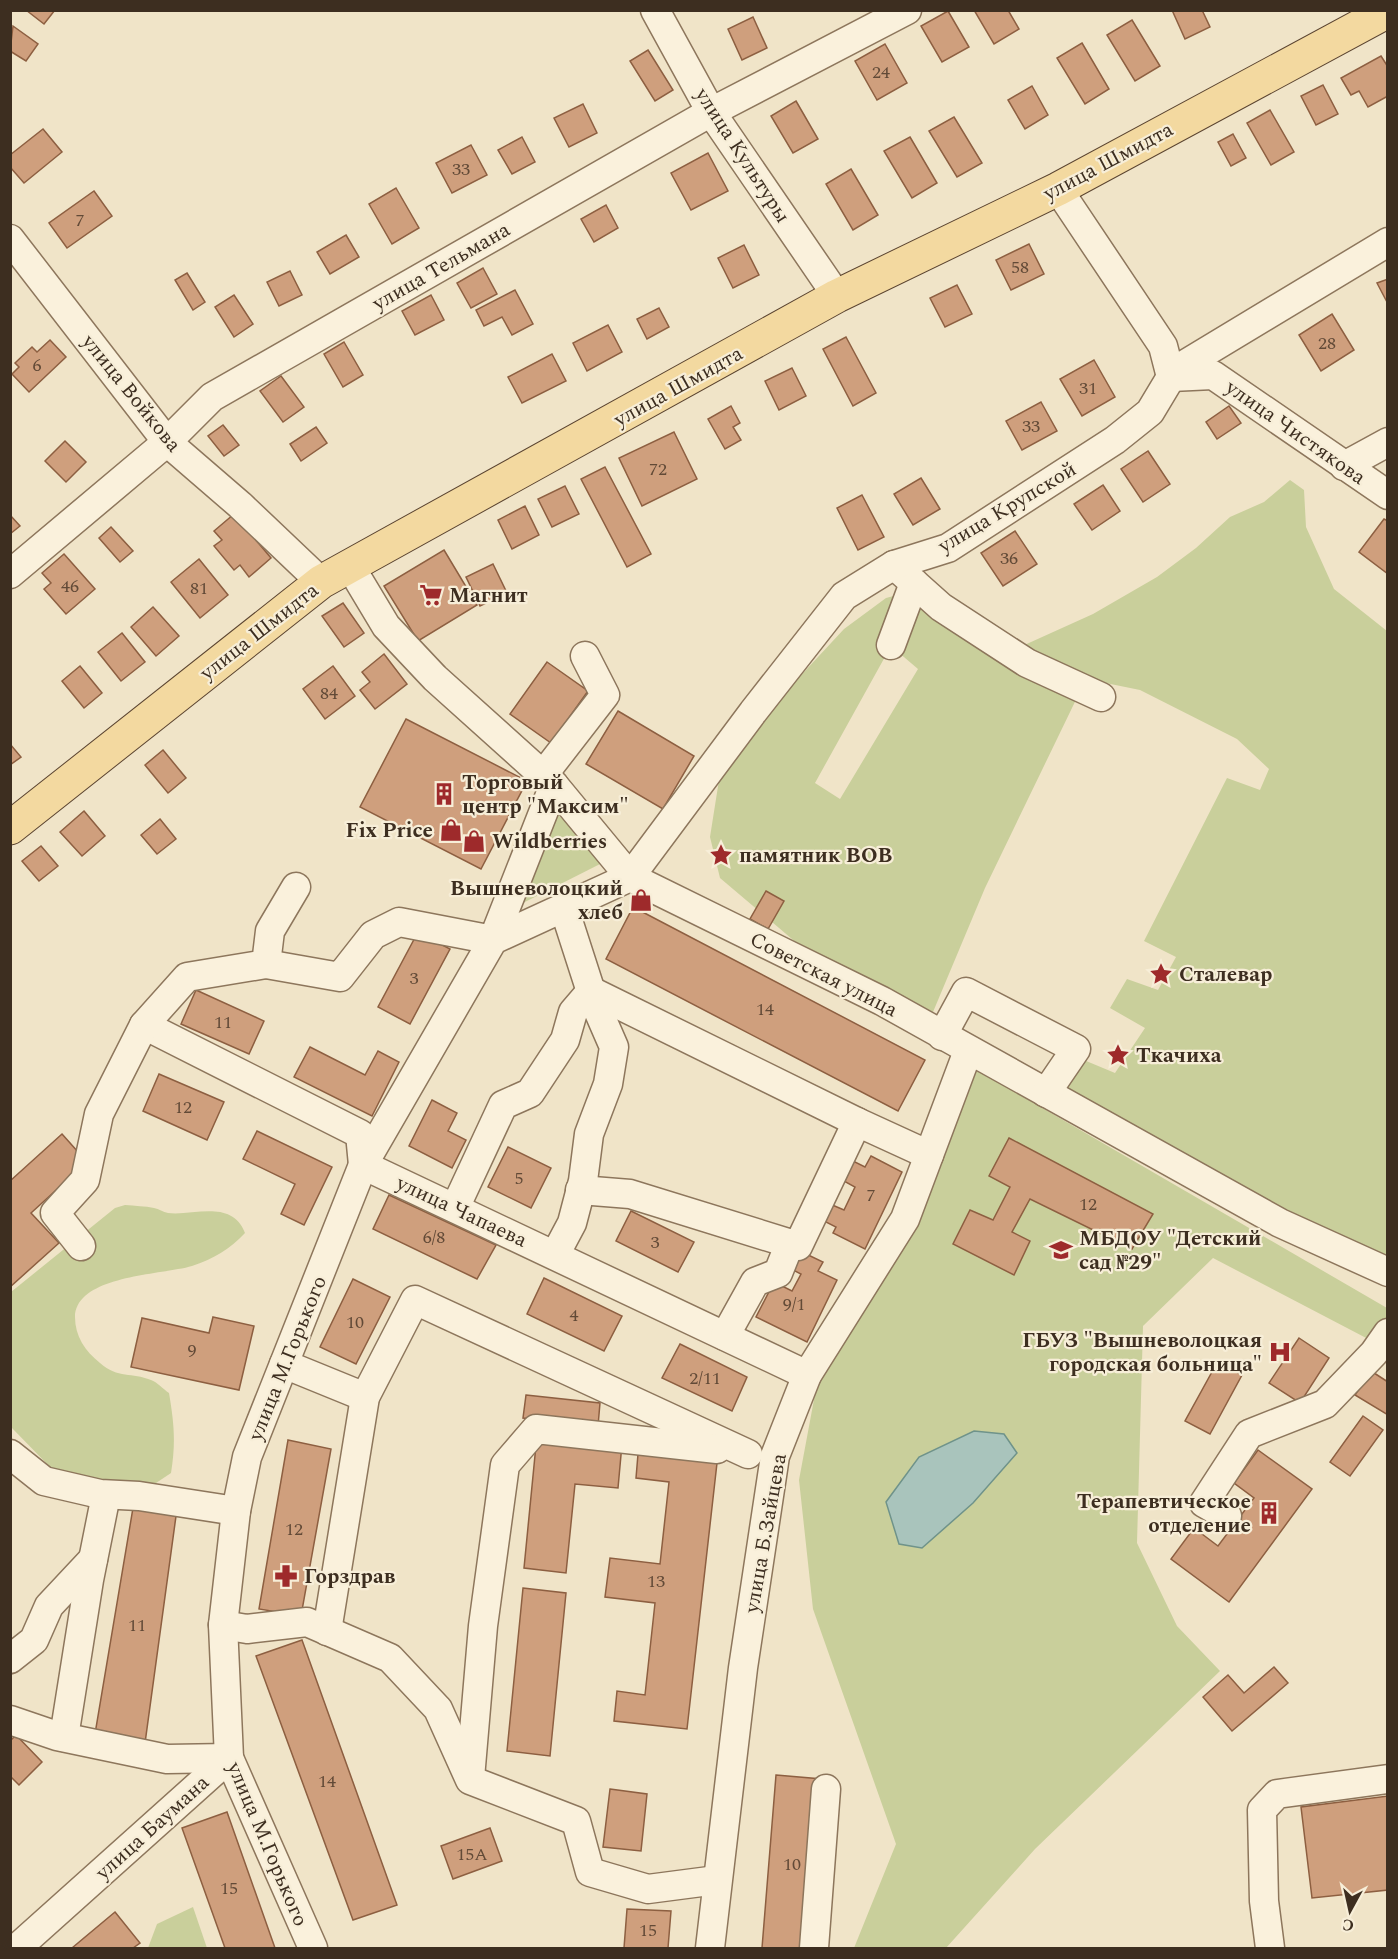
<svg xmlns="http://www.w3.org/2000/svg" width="1398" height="1959" viewBox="0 0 1398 1959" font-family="Spectral,serif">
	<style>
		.green { fill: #c9cf9b; fill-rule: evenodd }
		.water { fill: #a9c4bc; stroke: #6f938a; stroke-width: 1.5 }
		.building { fill: #cf9f7d; stroke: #8d5f41; stroke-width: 1.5 }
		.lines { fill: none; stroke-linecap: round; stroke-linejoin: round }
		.minor-casing { stroke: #8d765c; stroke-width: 31 }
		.major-casing { stroke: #5b4430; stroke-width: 35 }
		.minor { stroke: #faf1dc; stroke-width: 28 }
		.major { stroke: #f3d9a0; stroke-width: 33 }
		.labels { text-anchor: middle; stroke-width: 4.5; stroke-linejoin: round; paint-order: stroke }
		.number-label { font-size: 18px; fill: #624a37 }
		.street-label { font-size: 21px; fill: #3d2e20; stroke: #f7eed8 }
		.poi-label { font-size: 21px; font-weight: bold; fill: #3d2e20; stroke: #f7eed8; text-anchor: start }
	</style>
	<rect width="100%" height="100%" fill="#f0e4c8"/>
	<g class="green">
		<path d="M1290,480l14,10 2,37 28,62 53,42v626l-98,-40 -229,-126 19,-33 36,15 30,-45 -35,-20 17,-29 31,11 18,-33 -32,-16 83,-163 33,12 9,-21 -32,-30 -97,-49 -54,-11 -101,209 -52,124 -134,-67 -79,-67 -10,-41 9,-57 60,-81 65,-70 42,-31 49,-13 85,62 73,-33 64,-37 39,-29 34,-31 34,-15zM891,646l27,23 -78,130 -25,-16z"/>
		<path d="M557,814l51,46 -91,46z"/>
		<path d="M977,1070l410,238v10l-17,22 -157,-82 -70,68 -6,217 40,83 43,45 -185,178 -89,99h-92l42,-104 -83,-235 -14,-129 19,-102 63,-103 34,-44z"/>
		<path d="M125,1205c10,1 20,1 29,3 5,1 9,4 14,5 26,3 64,-14 77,20 -15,16 -32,26 -53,33 -30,9 -116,9 -117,51 0,19 10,34 25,46 18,16 32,9 51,17 6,2 12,9 18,13 5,30 7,49 2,80l-18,12h-41l-60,-16 -41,-42v-135l104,-84z"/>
		<path d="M193,1907l14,41h-59l9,-24z"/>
	</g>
	<path class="water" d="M974,1431l30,3 13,19 -44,50 -51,45 -23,-4 -13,-42 33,-45z"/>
	<g class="building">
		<path d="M26,10h29l-11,14z"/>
		<path d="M974,10h34l11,19 -25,15z"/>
		<path d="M1172,10h30l8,17 -25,12z"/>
		<path d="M948,11l21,36 -27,15 -21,-36z"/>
		<path d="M753,17l14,31 -25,12 -14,-31z"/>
		<path d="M1132,20l28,46 -25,15 -28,-46z"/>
		<path d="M13,26l25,18 -12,17 -16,-10z"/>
		<path d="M1082,43l27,46 -24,15 -28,-46z"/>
		<path d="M885,44l22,39 -30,17 -22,-39z"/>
		<path d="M648,50l25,40 -18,11 -25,-40z"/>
		<path d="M1381,56l7,11v29l-20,11 -9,-16 -8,4 -10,-17z"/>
		<path d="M1323,85l15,29 -22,11 -15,-29z"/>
		<path d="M1032,86l16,29 -23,14 -17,-29z"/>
		<path d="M796,101l22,38 -25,14 -22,-37z"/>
		<path d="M583,104l14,29 -28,14 -15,-29z"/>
		<path d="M1270,110l24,42 -23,13 -24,-42z"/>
		<path d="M954,117l28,46 -25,14 -28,-46z"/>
		<path d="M43,129l19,23 -38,31 -14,-16v-12z"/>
		<path d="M1233,134l13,24 -15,8 -13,-24z"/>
		<path d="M522,137l13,25 -23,12 -14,-24z"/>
		<path d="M910,137l27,46 -25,15 -28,-47z"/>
		<path d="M471,145l16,30 -35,18 -16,-30z"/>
		<path d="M708,153l20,38 -37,19 -20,-37z"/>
		<path d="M851,169l27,46 -25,15 -27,-46z"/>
		<path d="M396,188l23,40 -27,16 -23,-40z"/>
		<path d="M94,191l18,25 -45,32 -18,-25z"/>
		<path d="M606,205l12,23 -24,14 -13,-23z"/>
		<path d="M346,235l13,22 -29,17 -13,-22z"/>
		<path d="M1029,244l15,30 -33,16 -15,-30z"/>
		<path d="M744,245l15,30 -26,13 -15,-30z"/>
		<path d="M483,268l14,26 -26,14 -14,-25z"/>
		<path d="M290,271l12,24 -23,11 -12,-24z"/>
		<path d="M187,273l18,29 -12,8 -18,-30z"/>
		<path d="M1388,279v25l-11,-21z"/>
		<path d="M957,285l15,29 -27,13 -15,-29z"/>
		<path d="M515,290l18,34 -21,11 -10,-18 -18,9 -8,-16z"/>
		<path d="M234,295l19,29 -19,13 -19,-30z"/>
		<path d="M431,295l13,25 -29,15 -13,-24z"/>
		<path d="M659,308l10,19 -22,12 -10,-20z"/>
		<path d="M1332,314l22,36 -33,21 -22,-36z"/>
		<path d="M608,325l14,27 -35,19 -14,-28z"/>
		<path d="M846,337l30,56 -23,13 -30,-57z"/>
		<path d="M50,340l16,17 -37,35 -17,-18 7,-7 -4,-4 17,-16 5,5z"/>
		<path d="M344,342l19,33 -20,12 -19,-33z"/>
		<path d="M552,354l14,27 -44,22 -14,-26z"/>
		<path d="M1094,360l21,37 -33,19 -22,-37z"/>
		<path d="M792,368l14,28 -27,14 -14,-29z"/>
		<path d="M281,376l23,31 -21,15 -23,-31z"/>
		<path d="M1041,402l16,29 -35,19 -16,-29z"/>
		<path d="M731,406l9,17 -7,4 8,13 -16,9 -17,-30z"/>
		<path d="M1229,406l12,17 -24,16 -11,-17z"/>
		<path d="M223,425l16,20 -15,11 -16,-20z"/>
		<path d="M316,427l11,16 -26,18 -11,-17z"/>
		<path d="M674,432l23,47 -55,27 -23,-48z"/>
		<path d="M65,441l21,21 -20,20 -21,-21z"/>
		<path d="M1148,451l22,33 -27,18 -22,-33z"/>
		<path d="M605,467l46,87 -24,13 -46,-88z"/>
		<path d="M921,478l19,31 -27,16 -19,-31z"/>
		<path d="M1103,485l17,26 -28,19 -18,-26z"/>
		<path d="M565,486l14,28 -27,13 -14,-28z"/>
		<path d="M862,495l22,42 -26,13 -21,-42z"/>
		<path d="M525,506l14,29 -27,14 -14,-29z"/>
		<path d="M234,514l37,44 -22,19 -9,-12 -6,5 -20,-24 8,-6 -8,-9z"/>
		<path d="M10,515l10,11 -10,8z"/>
		<path d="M1384,519l4,2v53l-29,-22z"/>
		<path d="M111,527l22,24 -13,11 -21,-24z"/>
		<path d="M1015,531l22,33 -34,22 -22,-33z"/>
		<path d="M444,550l33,55 -59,36 -34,-55z"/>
		<path d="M64,554l31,35 -29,25 -22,-25 7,-6 -9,-10z"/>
		<path d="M199,559l29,36 -28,23 -29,-36z"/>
		<path d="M493,564l14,29 -27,13 -14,-29z"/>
		<path d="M343,603l21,30 -20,14 -22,-31z"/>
		<path d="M153,607l26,29 -23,20 -25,-29z"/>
		<path d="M122,633l23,29 -24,19 -23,-29z"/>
		<path d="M384,654l23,30 -32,25 -15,-19 10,-8 -8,-10z"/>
		<path d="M547,662l41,29 -37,52 -41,-29z"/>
		<path d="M80,666l22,27 -18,15 -22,-27z"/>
		<path d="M333,666l22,30 -30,23 -22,-30z"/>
		<path d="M618,711l76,45 -31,53 -77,-45z"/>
		<path d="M406,719l121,62 -46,88 -121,-62z"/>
		<path d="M10,744l11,13 -11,8z"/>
		<path d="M163,750l23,28 -18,15 -23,-28z"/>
		<path d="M84,811l21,25 -23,20 -22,-24z"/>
		<path d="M160,819l16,20 -19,15 -16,-19z"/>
		<path d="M41,846l17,20 -19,15 -17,-20z"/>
		<path d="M766,891l18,10 -16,28 -18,-10z"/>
		<path d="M633,907l292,153 -27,51 -292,-152z"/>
		<path d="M418,932l32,17 -40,75 -32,-17z"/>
		<path d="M196,990l68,31 -15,33 -68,-30z"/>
		<path d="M310,1047l55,28 13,-24 21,11 -27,54 -78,-39z"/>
		<path d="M159,1074l65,28 -17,38 -64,-29z"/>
		<path d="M432,1100l25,13 -9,18 18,9 -14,28 -43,-22z"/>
		<path d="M257,1131l75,36 -28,58 -23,-11 14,-30 -52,-25z"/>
		<path d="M62,1134l25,28 -56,51 28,30 -49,44v-106z"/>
		<path d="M1009,1138l144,76 -21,35 -102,-50 -18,33 18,9 -16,34 -61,-31 17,-34 23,10 17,-33 -21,-11z"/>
		<path d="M508,1147l43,21 -20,40 -43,-21z"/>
		<path d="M871,1156l31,16 -37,77 -32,-16 3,-6 -14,-7 8,-16 14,6 11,-23 -13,-7 9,-20 14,7z"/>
		<path d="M389,1195l107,50 -19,34 -104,-50z"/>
		<path d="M631,1211l63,31 -16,30 -62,-31z"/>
		<path d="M802,1252l21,10 -5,9 19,9 -30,62 -51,-25 18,-35 18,9 9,-17 -8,-4z"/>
		<path d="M544,1278l78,38 -18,35 -77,-37z"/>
		<path d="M353,1279l37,18 -34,67 -36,-17z"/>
		<path d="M213,1317l41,9 -15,64 -108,-23 11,-49 67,15z"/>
		<path d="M1299,1338l30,20 -29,45 -31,-20z"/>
		<path d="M680,1344l67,33 -15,34 -70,-33z"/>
		<path d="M1218,1361l24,14 -32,59 -25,-13z"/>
		<path d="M1371,1371l17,11v33l-33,-20z"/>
		<path d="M526,1395l74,8 -2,23 -75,-8z"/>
		<path d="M1363,1416l20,14 -33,46 -20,-14z"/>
		<path d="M537,1435l85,9 -4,44 -43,-4 -9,89 -42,-5z"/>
		<path d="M288,1440l43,9 -30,167 -42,-7z"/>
		<path d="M1258,1450l54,39 -83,113 -58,-43 23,-31 24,18 36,-48 -20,-15z"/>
		<path d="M638,1454l79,9 -30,266 -73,-8 3,-30 28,4 10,-92 -50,-6 5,-39 50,6 9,-82 -33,-4z"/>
		<path d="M133,1508l43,8 -31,227 -50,-9z"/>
		<path d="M523,1588l43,5 -16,163 -43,-5z"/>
		<path d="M302,1640l95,265 -44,15 -97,-264z"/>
		<path d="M1274,1667l14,16 -56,48 -29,-34 25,-22 16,18z"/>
		<path d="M16,1735l26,27 -23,23 -9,-9v-35z"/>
		<path d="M776,1775l46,4 -13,169h-47z"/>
		<path d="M610,1789l37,5 -6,57 -38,-4z"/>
		<path d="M1388,1796v94l-76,8 -11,-91z"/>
		<path d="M227,1812l48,136h-50l-43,-120z"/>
		<path d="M490,1828l12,33 -49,18 -12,-33z"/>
		<path d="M627,1909l44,2 -3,37h-44z"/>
		<path d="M115,1912l25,31 -7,5h-61z"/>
	</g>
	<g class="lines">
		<g class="minor-casing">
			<g id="minor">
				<path d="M655,10l56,102 126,184"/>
				<path d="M1058,189l105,157 8,31"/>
				<path d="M10,239l157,203 73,63 81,77"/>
				<path d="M1171,377l42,-2 175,120"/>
				<path d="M1344,466l44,-24"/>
				<path d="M894,565l47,42 86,56 74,34"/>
				<path d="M350,566l36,60 49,52 119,107 76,92 252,124 398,222 108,49"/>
				<path d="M10,574l157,-132 45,-45 499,-285 196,-102"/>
				<path d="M891,645l23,-62"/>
				<path d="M543,775l62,-80 -20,-39"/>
				<path d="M266,964l74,13 33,-42 26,-13 94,18 61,-155"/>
				<path d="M144,1025l216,109 3,31 444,210"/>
				<path d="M942,1036l24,-44 110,57 -30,44"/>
				<path d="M580,1190l50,4 168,52 59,-124 72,33"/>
				<path d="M455,1208l48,-103 27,-12 35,-53 8,-28 18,-21 266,131"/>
				<path d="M81,1246l-26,-33 30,-33 14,-66 45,-89 43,-48 79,-13 4,-33 26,-44"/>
				<path d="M555,1255l17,-32 11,-42 6,-47 19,-50 6,-37 -20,-46 -30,-93"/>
				<path d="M725,1336l30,-54 23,-9 12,-30"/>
				<path d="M284,1364l81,33"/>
				<path d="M10,1454l34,27 56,13 39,2 97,15"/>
				<path d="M1227,1516l-23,-13 45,-69 76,-30 49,-51 14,-20"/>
				<path d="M223,1625l24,4 60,-7 83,36 48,51 32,71 106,41 14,51 58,17 69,-9"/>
				<path d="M327,1631l38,-234 50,-97 333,154"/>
				<path d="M10,1659l24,-19 15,-34 44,-47"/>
				<path d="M10,1720l47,16 110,23 62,-1"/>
				<path d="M64,1737l25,-157 17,-85"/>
				<path d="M470,1778l13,-152 22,-161 31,-36 181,20"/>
				<path d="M17,1948l212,-190"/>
				<path d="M313,1948l-84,-190 -6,-133 13,-114 11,-54 116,-292 130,-225 137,-63 123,-165 91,-116 50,-31 54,-17 167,-108 35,-28 21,-35 13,-12 204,-123"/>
				<path d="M710,1948l33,-280 32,-212 32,-81 98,-156 63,-168"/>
				<path d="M814,1948l12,-159"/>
				<path d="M1270,1948l-6,-47 -2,-91 15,-16 111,-15"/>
			</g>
		</g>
		<g class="major-casing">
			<path id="major" d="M10,828l311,-246 516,-286 221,-107 330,-178"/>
		</g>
		<use href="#minor" class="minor"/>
		<use href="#major" class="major"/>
	</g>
	<defs>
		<g id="supermarket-bare" transform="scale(1.8)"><path d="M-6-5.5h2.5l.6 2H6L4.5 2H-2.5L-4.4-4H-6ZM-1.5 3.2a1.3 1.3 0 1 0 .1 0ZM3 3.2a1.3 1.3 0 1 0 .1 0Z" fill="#9e2a2b" stroke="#f7eed8" stroke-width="2.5" paint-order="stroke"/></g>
		<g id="building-bare" transform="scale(1.8)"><path d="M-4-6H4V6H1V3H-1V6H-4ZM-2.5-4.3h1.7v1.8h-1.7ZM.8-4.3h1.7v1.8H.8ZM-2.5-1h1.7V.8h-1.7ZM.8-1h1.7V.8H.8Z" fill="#9e2a2b" stroke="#f7eed8" stroke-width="2.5" paint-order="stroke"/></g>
		<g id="shop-bare" transform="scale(1.8)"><path d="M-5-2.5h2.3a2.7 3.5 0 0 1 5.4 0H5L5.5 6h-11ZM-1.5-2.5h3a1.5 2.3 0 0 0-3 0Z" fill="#9e2a2b" stroke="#f7eed8" stroke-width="2.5" paint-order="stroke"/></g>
		<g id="sight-bare" transform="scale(1.8)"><path d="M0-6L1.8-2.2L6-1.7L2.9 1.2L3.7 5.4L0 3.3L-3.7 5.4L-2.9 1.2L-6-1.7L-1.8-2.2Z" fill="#9e2a2b" stroke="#f7eed8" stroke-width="2.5" paint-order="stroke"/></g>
		<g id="school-bare" transform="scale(1.8)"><path d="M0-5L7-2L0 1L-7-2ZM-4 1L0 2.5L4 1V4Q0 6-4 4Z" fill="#9e2a2b" stroke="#f7eed8" stroke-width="2.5" paint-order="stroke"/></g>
		<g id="hospital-bare" transform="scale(1.8)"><path d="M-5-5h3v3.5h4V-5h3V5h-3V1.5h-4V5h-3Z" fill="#9e2a2b" stroke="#f7eed8" stroke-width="2.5" paint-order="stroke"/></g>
		<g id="pharmacy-bare" transform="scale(1.8)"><path d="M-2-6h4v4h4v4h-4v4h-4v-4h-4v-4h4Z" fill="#9e2a2b" stroke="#f7eed8" stroke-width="2.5" paint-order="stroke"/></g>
	</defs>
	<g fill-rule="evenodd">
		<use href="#supermarket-bare" x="431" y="595"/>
		<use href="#building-bare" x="444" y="794"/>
		<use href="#shop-bare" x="451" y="830"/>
		<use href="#shop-bare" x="474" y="841"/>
		<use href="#sight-bare" x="721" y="855"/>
		<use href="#shop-bare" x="641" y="900"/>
		<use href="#sight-bare" x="1161" y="974"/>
		<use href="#sight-bare" x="1118" y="1055"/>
		<use href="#school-bare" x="1061" y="1250"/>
		<use href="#hospital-bare" x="1280" y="1352"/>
		<use href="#building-bare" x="1269" y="1513"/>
		<use href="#pharmacy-bare" x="286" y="1576"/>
	</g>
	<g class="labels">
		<g class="number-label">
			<text x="881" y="78">24</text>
			<text x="461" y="175">33</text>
			<text x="80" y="226">7</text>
			<text x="1020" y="273">58</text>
			<text x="1327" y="349">28</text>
			<text x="37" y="371">6</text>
			<text x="1088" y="394">31</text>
			<text x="1031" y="432">33</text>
			<text x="658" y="475">72</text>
			<text x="1009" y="564">36</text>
			<text x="70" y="592">46</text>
			<text x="199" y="594">81</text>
			<text x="329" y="699">84</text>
			<text x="414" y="984">3</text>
			<text x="765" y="1015">14</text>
			<text x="223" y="1028">11</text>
			<text x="183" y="1113">12</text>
			<text x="519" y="1184">5</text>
			<text x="871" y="1201">7</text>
			<text x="1088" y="1210">12</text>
			<text x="434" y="1243">6/8</text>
			<text x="655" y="1248">3</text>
			<text x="794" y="1310">9/1</text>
			<text x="574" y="1321">4</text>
			<text x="355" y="1328">10</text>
			<text x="192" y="1356">9</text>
			<text x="705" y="1384">2/11</text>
			<text x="294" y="1535">12</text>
			<text x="656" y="1587">13</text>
			<text x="137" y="1631">11</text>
			<text x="327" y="1787">14</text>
			<text x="472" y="1860">15А</text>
			<text x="792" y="1870">10</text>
			<text x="229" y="1894">15</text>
			<text x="648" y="1936">15</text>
		</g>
		<g class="street-label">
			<text transform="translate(743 155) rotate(57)" y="7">улица Культуры</text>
			<text transform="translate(1108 161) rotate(-28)" y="7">улица Шмидта</text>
			<text transform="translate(441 266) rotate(-30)" y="7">улица Тельмана</text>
			<text transform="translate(678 386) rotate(-29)" y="7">улица Шмидта</text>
			<text transform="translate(132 393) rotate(51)" y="7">улица Войкова</text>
			<text transform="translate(1296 432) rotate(35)" y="7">улица Чистякова</text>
			<text transform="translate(1007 507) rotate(-31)" y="7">улица Крупской</text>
			<text transform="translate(259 631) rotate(-38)" y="7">улица Шмидта</text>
			<text transform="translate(824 974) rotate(27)" y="7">Советская улица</text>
			<text transform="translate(462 1211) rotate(25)" y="7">улица Чапаева</text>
			<text transform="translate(287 1358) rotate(-68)" y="7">улица М.Горького</text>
			<text transform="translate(765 1533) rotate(-80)" y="7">улица Б.Зайцева</text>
			<text transform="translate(152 1827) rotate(-42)" y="7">улица Баумана</text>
			<text transform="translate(268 1844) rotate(67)" y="7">улица М.Горького</text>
		</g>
		<g class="poi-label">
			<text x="449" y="602">Магнит</text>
			<text x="462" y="789">Торговый<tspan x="462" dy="24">центр "Максим"</tspan></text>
			<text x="433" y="837" text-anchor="end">Fix Price</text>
			<text x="492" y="848">Wildberries</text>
			<text x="739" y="862">памятник ВОВ</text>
			<text x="623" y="895" text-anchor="end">Вышневолоцкий<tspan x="623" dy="24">хлеб</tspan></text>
			<text x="1179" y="981">Сталевар</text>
			<text x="1136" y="1062">Ткачиха</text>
			<text x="1079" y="1245">МБДОУ "Детский<tspan x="1079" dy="24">сад №29"</tspan></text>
			<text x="1262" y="1347" text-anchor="end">ГБУЗ "Вышневолоцкая<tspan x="1262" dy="24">городская больница"</tspan></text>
			<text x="1251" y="1508" text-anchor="end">Терапевтическое<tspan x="1251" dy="24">отделение</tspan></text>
			<text x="304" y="1583">Горздрав</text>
		</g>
	</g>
	<rect width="1398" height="1959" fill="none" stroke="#3d2e20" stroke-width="24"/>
	<g transform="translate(1350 1911) rotate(188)" stroke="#f7eed8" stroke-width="4.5" paint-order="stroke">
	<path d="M0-4.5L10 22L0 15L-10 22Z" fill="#3d2e20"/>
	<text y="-9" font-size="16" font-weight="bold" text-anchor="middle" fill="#3d2e20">С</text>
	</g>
</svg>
